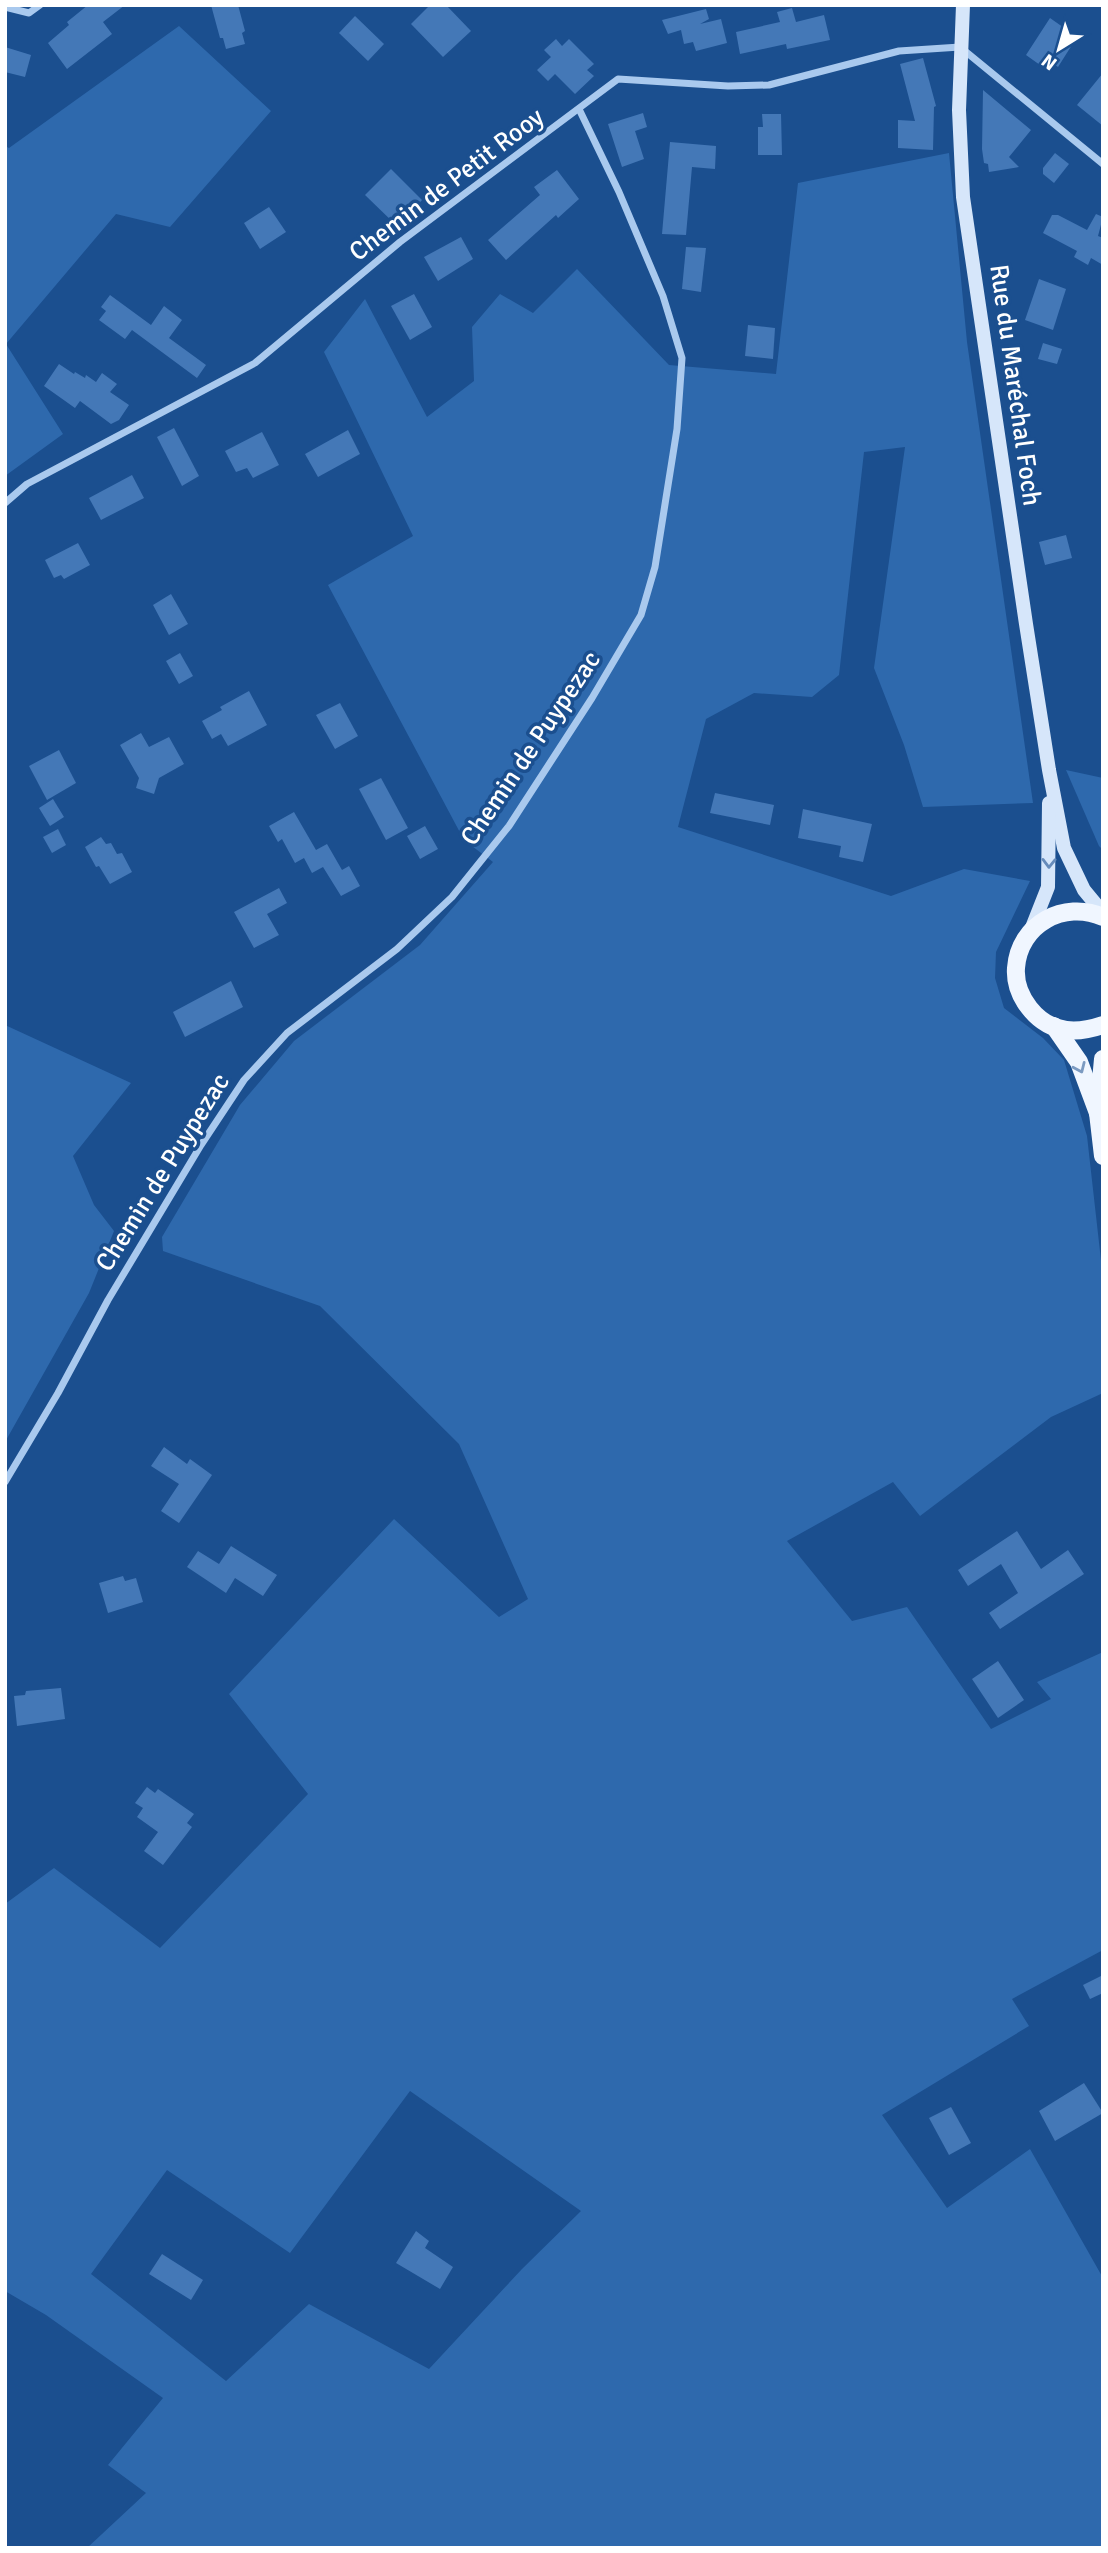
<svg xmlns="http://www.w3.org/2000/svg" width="1108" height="2553" viewBox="0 0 1108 2553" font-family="Signika,sans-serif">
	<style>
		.green { fill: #2e69ad; fill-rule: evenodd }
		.building { fill: #4478b7 }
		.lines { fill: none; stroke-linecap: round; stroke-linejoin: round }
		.street { stroke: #a9c9ee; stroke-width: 7 }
		.secondary { stroke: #d6e6fa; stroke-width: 14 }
		.primary { stroke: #f0f6ff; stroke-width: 18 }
		.oneway { stroke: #668bba }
		.oneway2 { stroke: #7b9ac1 }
		.labels { text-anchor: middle; stroke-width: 7; stroke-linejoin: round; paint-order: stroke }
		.street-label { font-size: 26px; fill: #fff; stroke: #1b4f8f }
	</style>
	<rect width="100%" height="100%" fill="#1b4f8f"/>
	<g class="green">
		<path d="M179,26l92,85 -101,116 -54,-13 -110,130 57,90 -58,42v-330l4,2z"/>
		<path d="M949,153l18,189 66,461 -110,4 -19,-62 -30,-77 31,-221 -41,5 -25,223 -27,22 -58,-4 -48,26 -28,108 213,69 73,-27 66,12 -34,71 -1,26 9,30 39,30 21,22 23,76 16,142v115l-52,24 -131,99 -27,-34 -106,59 65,80 55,-14 84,122 60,-30 -14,-17 66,-30v298l-91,49 17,27 -147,89 65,93 83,-59 73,129v270h-1016l59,-55 -38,-28 55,-67 -117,-83 -41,-24v-387l49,-36 106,80 148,-154 -79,-100 165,-175 105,98 29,-18 -69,-155 -139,-138 -157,-55 -1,-14 78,-132 54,-64 126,-96 73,-83 -29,-22 -136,-255 85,-49 -89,-184 41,-53 62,118 47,-36 -2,-54 28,-33 33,19 44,-44 92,96 107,9 22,-191zM410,2091l171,120 -59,58 -93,100 -120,-65 -83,77 -135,-107 76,-104 123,83z"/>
		<path d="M1066,770l37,8v72l-4,-4z"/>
		<path d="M5,1025l126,58 -58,73 21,49 20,26 -25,62 -84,149z"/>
	</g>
	<g class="building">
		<path d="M88,5h37l-22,17 9,12 -45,35 -19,-26 21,-18 -2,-3z"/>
		<path d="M211,5h27l7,26 -3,2 3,11 -19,5 -3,-11h-3z"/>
		<path d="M430,5h16l25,26 -28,26 -32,-33z"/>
		<path d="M792,8l4,14 28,-7 6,25 -43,9 -1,-5 -46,10 -4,-22 44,-10 -3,-10z"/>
		<path d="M706,9l3,10 -9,5 21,-5 6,24 -31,8 -3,-9 -9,2 -3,-14 -13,4 -6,-14z"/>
		<path d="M355,16l29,28 -16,17 -29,-28z"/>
		<path d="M1050,18l27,19 -19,30 -13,-10 -5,8 -14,-10z"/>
		<path d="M556,39l6,7 7,-7 25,25 -7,6 7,6 -19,18 -20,-20 -7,7 -11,-11 14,-13 -7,-7z"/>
		<path d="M5,47l26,8 -6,22 -20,-5z"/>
		<path d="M923,58l13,48 -2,1 -1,43 -35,-2v-28l17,1 -15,-57z"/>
		<path d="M1103,73v53l-26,-21z"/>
		<path d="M983,90l48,40 -22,27 10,10 -30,5 -1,-8 -4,-1 -2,-14z"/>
		<path d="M643,113l4,14 -12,4 9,28 -22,8 -14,-43z"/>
		<path d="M762,114h19l1,41h-24v-28h5z"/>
		<path d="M670,142l46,4 -1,23 -23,-2 -6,68 -24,-1z"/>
		<path d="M1055,153l14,11 -15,19 -11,-9v-6z"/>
		<path d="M391,169l31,31 -24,27 -33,-32z"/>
		<path d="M557,170l22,29 -21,19 -2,-3 -50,45 -18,-20 52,-45 -6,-8z"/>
		<path d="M269,207l17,25 -26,17 -16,-26z"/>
		<path d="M1096,214l7,3 -5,19 5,2v27l-12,-7 -3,7 -14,-8 3,-6 -34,-18 9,-18h6l29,15z"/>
		<path d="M461,237l12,22 -35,22 -14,-24z"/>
		<path d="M686,247l20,1 -5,44 -19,-3z"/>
		<path d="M1039,279l27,10 -13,41 -28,-10z"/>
		<path d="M414,294l18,33 -22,13 -19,-34z"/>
		<path d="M110,295l41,30 13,-19 18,14 -13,18 37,27 -9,13 -65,-48 -7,9 -26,-19 7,-9 -5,-4z"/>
		<path d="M748,325l27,3 -2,31 -28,-3z"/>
		<path d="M1043,343l19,6 -5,15 -19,-5z"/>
		<path d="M59,364l15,10 1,-2 10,6 1,-3 10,7 6,-9 15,11 -7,8 19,13 -10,15 -8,4 -31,-23 -5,7 -31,-22z"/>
		<path d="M174,428l25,48 -17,10 -25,-49z"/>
		<path d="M348,430l12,24 -42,23 -13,-23z"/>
		<path d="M262,432l17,33 -26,13 -6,-10 -11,4 -11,-21z"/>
		<path d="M132,475l12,23 -43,22 -12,-22z"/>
		<path d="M1066,535l6,23 -27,7 -6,-23z"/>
		<path d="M78,543l12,22 -26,14 -3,-4 -7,3 -9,-18z"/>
		<path d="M171,594l17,30 -19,11 -16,-30z"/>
		<path d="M180,653l13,23 -14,8 -13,-23z"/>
		<path d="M249,691l18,34 -39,21 -7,-12 -9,5 -10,-18 20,-11 -2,-3z"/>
		<path d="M340,703l18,33 -23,13 -19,-34z"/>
		<path d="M141,733l8,14 20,-10 15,27 -25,14 -5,16 -18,-6 3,-10 -19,-33z"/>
		<path d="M59,750l17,33 -29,17 -18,-34z"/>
		<path d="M381,778l27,50 -22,12 -27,-51z"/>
		<path d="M715,793l59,12 -4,20 -60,-12z"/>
		<path d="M53,799l11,18 -14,9 -11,-18z"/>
		<path d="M803,809l69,15 -9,38 -24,-5 2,-11 -43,-8z"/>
		<path d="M294,812l22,38 11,-6 15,26 7,-4 11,20 -19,10 -18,-29 -11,6 -8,-15 -9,5 -13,-24 -4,3 -9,-16z"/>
		<path d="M425,826l13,23 -18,10 -13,-23z"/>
		<path d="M58,829l8,16 -14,8 -9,-16z"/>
		<path d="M101,837l5,7 5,-1 6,11 5,-1 10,19 -22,12 -11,-18 -3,1 -11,-20z"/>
		<path d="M279,888l8,15 -20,11 12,21 -25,13 -20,-36z"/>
		<path d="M231,981l12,26 -58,30 -12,-25z"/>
		<path d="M164,1447l23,17 3,-5 22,16 -33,48 -18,-12 18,-27 -28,-18z"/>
		<path d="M1017,1531l24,38 27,-19 16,24 -84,55 -11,-16 29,-20 -17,-29 -33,22 -10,-16z"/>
		<path d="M231,1546l46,29 -14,21 -28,-18 -9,15 -39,-26 11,-16 21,13z"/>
		<path d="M123,1576l2,5 11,-3 7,24 -35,11 -9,-30z"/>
		<path d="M998,1661l26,39 -26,18 -26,-39z"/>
		<path d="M61,1688l4,31 -48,7 -3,-30 11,-1 1,-4z"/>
		<path d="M147,1787l8,6 3,-4 36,25 -7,9 5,4 -29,38 -19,-14 14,-19 -21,-15 6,-9 -8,-5z"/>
		<path d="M1103,1975v18l-13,6 -7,-14z"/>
		<path d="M1084,2083l19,30 -48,28 -16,-30z"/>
		<path d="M951,2107l20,36 -22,12 -20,-37z"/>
		<path d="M416,2231l13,10 -4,7 28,19 -13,22 -44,-26z"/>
		<path d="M162,2254l41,26 -12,20 -42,-26z"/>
	</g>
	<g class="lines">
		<g class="street">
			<path d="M5,7l24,6 11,-8"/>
			<path d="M5,503l22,-19 228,-121 145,-121 218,-163 110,7 41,-1 130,-34 61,-4 143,117"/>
			<path d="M5,1482l53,-89 50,-93 93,-155 43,-65 43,-47 110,-84 55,-52 57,-71 83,-128 49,-83 14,-48 22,-138 5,-71 -19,-62 -44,-104 -40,-83"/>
		</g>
		<g class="secondary">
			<path d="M963,5l-4,105 4,87 63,427 23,146 15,78 20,42 19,23"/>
			<path d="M1031,930l17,-43 1,-84"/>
		</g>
		<g class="primary">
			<path d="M1103,917c-39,-17 -84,7 -87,51 -2,28 21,58 50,62 13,2 25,-1 37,-5"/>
			<path d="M1054,1026l25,36 19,51"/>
			<path d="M1103,1059l-5,54 5,43"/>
		</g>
	</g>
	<defs><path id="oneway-chevron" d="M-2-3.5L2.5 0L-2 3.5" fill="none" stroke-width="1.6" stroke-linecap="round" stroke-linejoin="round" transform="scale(1.75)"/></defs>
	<use class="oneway" href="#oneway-chevron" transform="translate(1049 863) rotate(91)"/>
	<use class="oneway2" href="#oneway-chevron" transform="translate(1080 1068) rotate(66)"/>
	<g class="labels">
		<g class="street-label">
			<text transform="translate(446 184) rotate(-37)" y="9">Chemin de Petit Rooy</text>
			<text transform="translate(1016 385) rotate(82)" y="9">Rue du Maréchal Foch</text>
			<text transform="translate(530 748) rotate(-56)" y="9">Chemin de Puypezac</text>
			<text transform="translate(162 1172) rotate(-58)" y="9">Chemin de Puypezac</text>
		</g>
	</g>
	<rect width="1108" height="2553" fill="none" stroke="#ffffff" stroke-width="14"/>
	<g transform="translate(1059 49) rotate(217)" stroke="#1b4f8f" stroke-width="5" paint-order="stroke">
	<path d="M0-5L12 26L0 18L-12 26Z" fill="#ffffff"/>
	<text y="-10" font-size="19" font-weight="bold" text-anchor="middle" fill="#ffffff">N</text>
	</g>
</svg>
